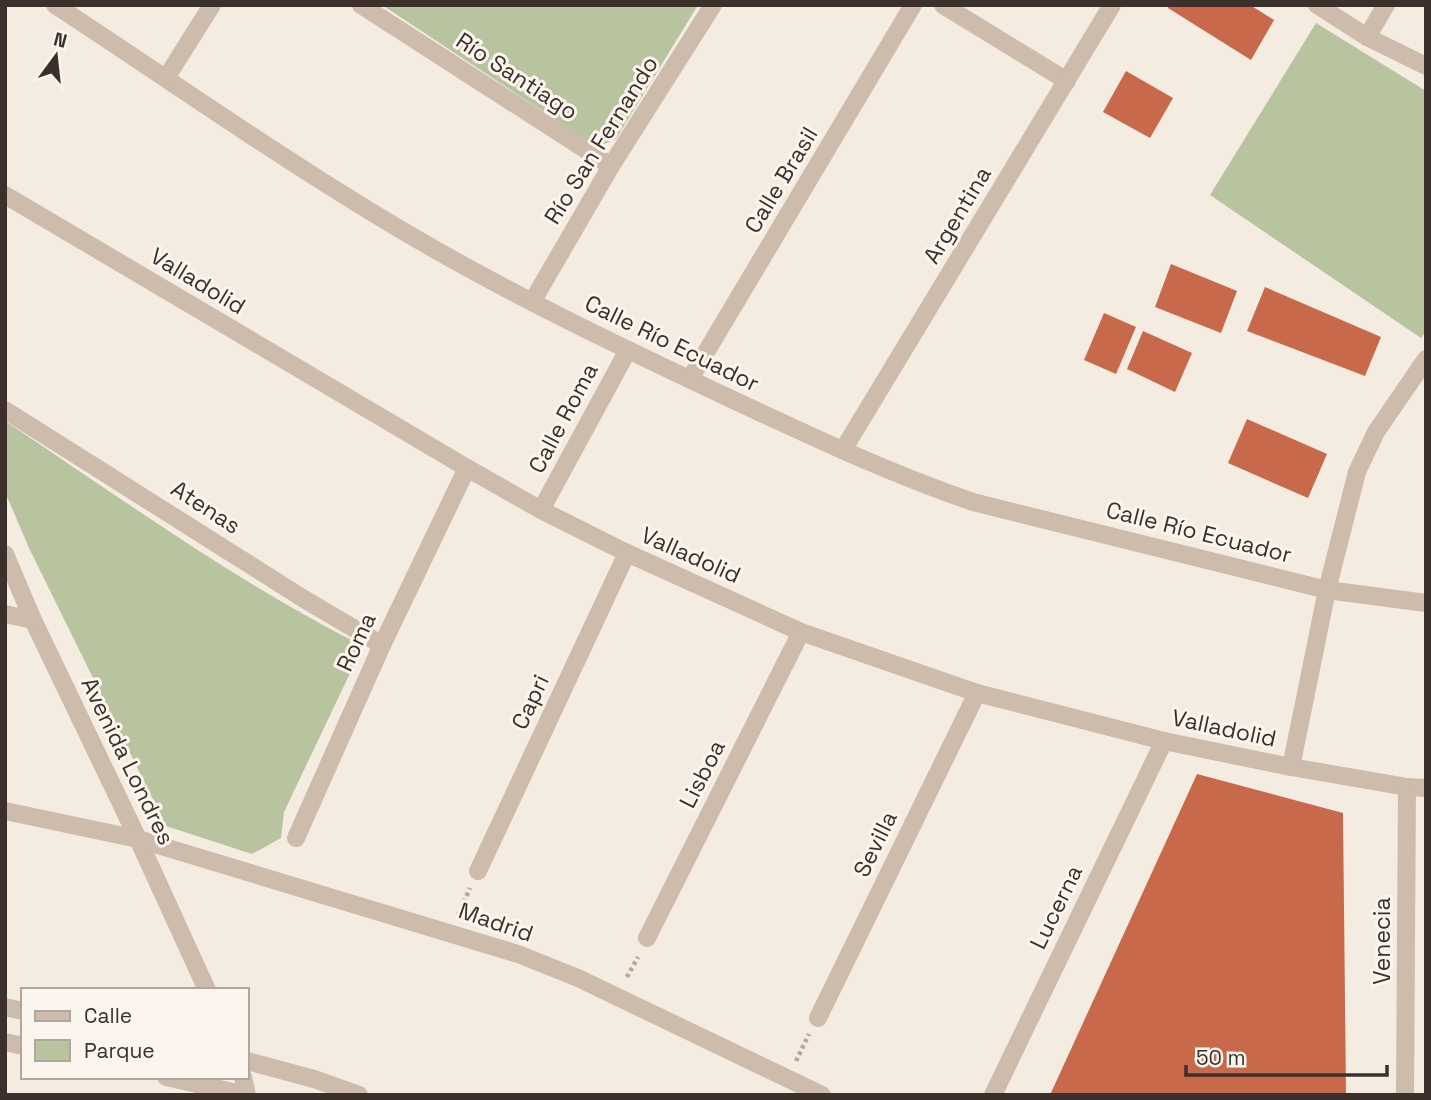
<svg xmlns="http://www.w3.org/2000/svg" width="1431" height="1100" viewBox="0 0 1431 1100" font-family="'Space Grotesk',sans-serif">
	<style>
		.green { fill: #b8c4a0 }
		.building { fill: #c8694b }
		.lines { fill: none; stroke-linecap: round; stroke-linejoin: round }
		.path { stroke: #b9a596; stroke-width: 4.5; stroke-dasharray: 3.5 3.5; stroke-linecap: butt }
		.minor { stroke: #cdbbac; stroke-width: 18 }
		.tertiary { stroke: #cdbbac; stroke-width: 18 }
		.labels { text-anchor: middle; stroke-width: 6; stroke-linejoin: round; paint-order: stroke }
		.street-label { font-size: 23px; fill: #3b302b; stroke: #fbf5ee }
	</style>
	<rect width="100%" height="100%" fill="#f4ebe1"/>
	<g class="green">
		<path d="M382,5h316l-82,134 -19,8z"/>
		<path d="M1316,23l110,68v240l-5,7 -211,-143z"/>
		<path d="M5,421c117,78 233,162 358,225l-79,166 -3,26 -29,16 -86,-28 -137,-278 -24,-56z"/>
	</g>
	<g class="building">
		<path d="M1169,5h81l24,15 -23,40 -83,-52z"/>
		<path d="M1126,71l47,27 -23,40 -47,-26z"/>
		<path d="M1171,264l66,27 -16,42 -66,-26z"/>
		<path d="M1265,287l116,50 -16,39 -118,-45z"/>
		<path d="M1104,313l32,14 -20,47 -32,-14z"/>
		<path d="M1143,331l49,22 -17,39 -48,-23z"/>
		<path d="M1247,419l80,35 -19,44 -80,-35z"/>
		<path d="M1197,774l146,39 3,282h-296z"/>
	</g>
	<g class="lines">
		<g class="path">
			<path d="M458,915l12,-27"/>
			<path d="M627,977l11,-20"/>
			<path d="M796,1061l13,-27"/>
		</g>
		<g class="minor">
			<path d="M55,5c106,69 210,143 318,208 119,73 245,133 371,192 75,35 150,70 229,97l354,88 99,13"/>
			<path d="M361,5l250,161"/>
			<path d="M943,5l124,76"/>
			<path d="M1317,5l50,32 59,29"/>
			<path d="M1367,37l19,-32"/>
			<path d="M166,78l46,-73"/>
			<path d="M5,195l462,273 74,42 86,43 174,79 176,61 187,48 127,26 116,20 19,1"/>
			<path d="M532,302l79,-136 102,-161"/>
			<path d="M690,379l223,-374"/>
			<path d="M5,410l299,189 78,46"/>
			<path d="M843,450l269,-445"/>
			<path d="M541,510l87,-160"/>
			<path d="M5,554l28,66 105,219 69,151"/>
			<path d="M5,614l28,6"/>
			<path d="M1291,767l36,-177 30,-118 19,-40 50,-73"/>
			<path d="M5,811l133,28 380,115 60,24 244,117"/>
			<path d="M296,838l86,-193 85,-177"/>
			<path d="M478,871l149,-318"/>
			<path d="M647,938l154,-306"/>
			<path d="M818,1018l159,-325"/>
			<path d="M243,1077l4,18"/>
			<path d="M993,1095l171,-354"/>
			<path d="M1405,1095l2,-308"/>
		</g>
		<g class="tertiary">
			<path d="M5,1007l18,4"/>
			<path d="M5,1042l18,4"/>
			<path d="M247,1061l67,18 45,16"/>
			<path d="M166,1077l80,18"/>
		</g>
	</g>
	<g class="labels">
		<g class="street-label">
			<text transform="translate(517 76) rotate(33)" y="8">Río Santiago</text>
			<text transform="translate(601 140) rotate(-58)" y="8">Río San Fernando</text>
			<text transform="translate(781 180) rotate(-59)" y="8">Calle Brasil</text>
			<text transform="translate(957 215) rotate(-59)" y="8">Argentina</text>
			<text transform="translate(198 281) rotate(31)" y="8">Valladolid</text>
			<text transform="translate(672 343) rotate(26)" y="8">Calle Río Ecuador</text>
			<text transform="translate(563 418) rotate(-62)" y="8">Calle Roma</text>
			<text transform="translate(206 507) rotate(33)" y="8">Atenas</text>
			<text transform="translate(1199 532) rotate(14)" y="8">Calle Río Ecuador</text>
			<text transform="translate(691 555) rotate(24)" y="8">Valladolid</text>
			<text transform="translate(356 642) rotate(-65)" y="8">Roma</text>
			<text transform="translate(530 702) rotate(-65)" y="8">Capri</text>
			<text transform="translate(1224 728) rotate(12)" y="8">Valladolid</text>
			<text transform="translate(128 761) rotate(64)" y="8">Avenida Londres</text>
			<text transform="translate(702 774) rotate(-63)" y="8">Lisboa</text>
			<text transform="translate(875 844) rotate(-64)" y="8">Sevilla</text>
			<text transform="translate(1056 907) rotate(-64)" y="8">Lucerna</text>
			<text transform="translate(496 922) rotate(19)" y="8">Madrid</text>
			<text transform="translate(1382 941) rotate(-90)" y="8">Venecia</text>
		</g>
	</g>
	<rect width="1431" height="1100" fill="none" stroke="#3b302b" stroke-width="14"/>
	<rect x="21" y="988" width="228" height="91" fill="#fbf5ee" stroke="#aea6a0" stroke-width="2"/>
	<rect x="35" y="1011" width="35" height="10" fill="#cdbbac" stroke="#aea6a0" stroke-width="2"/>
	<text x="84" y="1023" font-size="21" fill="#3b302b">Calle</text>
	<rect x="35" y="1040" width="35" height="21" fill="#b8c4a0" stroke="#aea6a0" stroke-width="2"/>
	<text x="84" y="1058" font-size="21" fill="#3b302b">Parque</text>
	<g transform="translate(56 56) rotate(15)" stroke="#fbf5ee" stroke-width="5" paint-order="stroke">
	<path d="M0-5L12 26L0 18L-12 26Z" fill="#3b302b"/>
	<text y="-10" font-size="19" font-weight="bold" text-anchor="middle" fill="#3b302b">N</text>
	</g>
	<path d="M1186 1065v10h201v-10" fill="none" stroke="#3b302b" stroke-width="3.5"/>
	<text x="1196" y="1065" font-size="21" fill="#3b302b" stroke="#fbf5ee" stroke-width="5" paint-order="stroke">50 m</text>
</svg>
